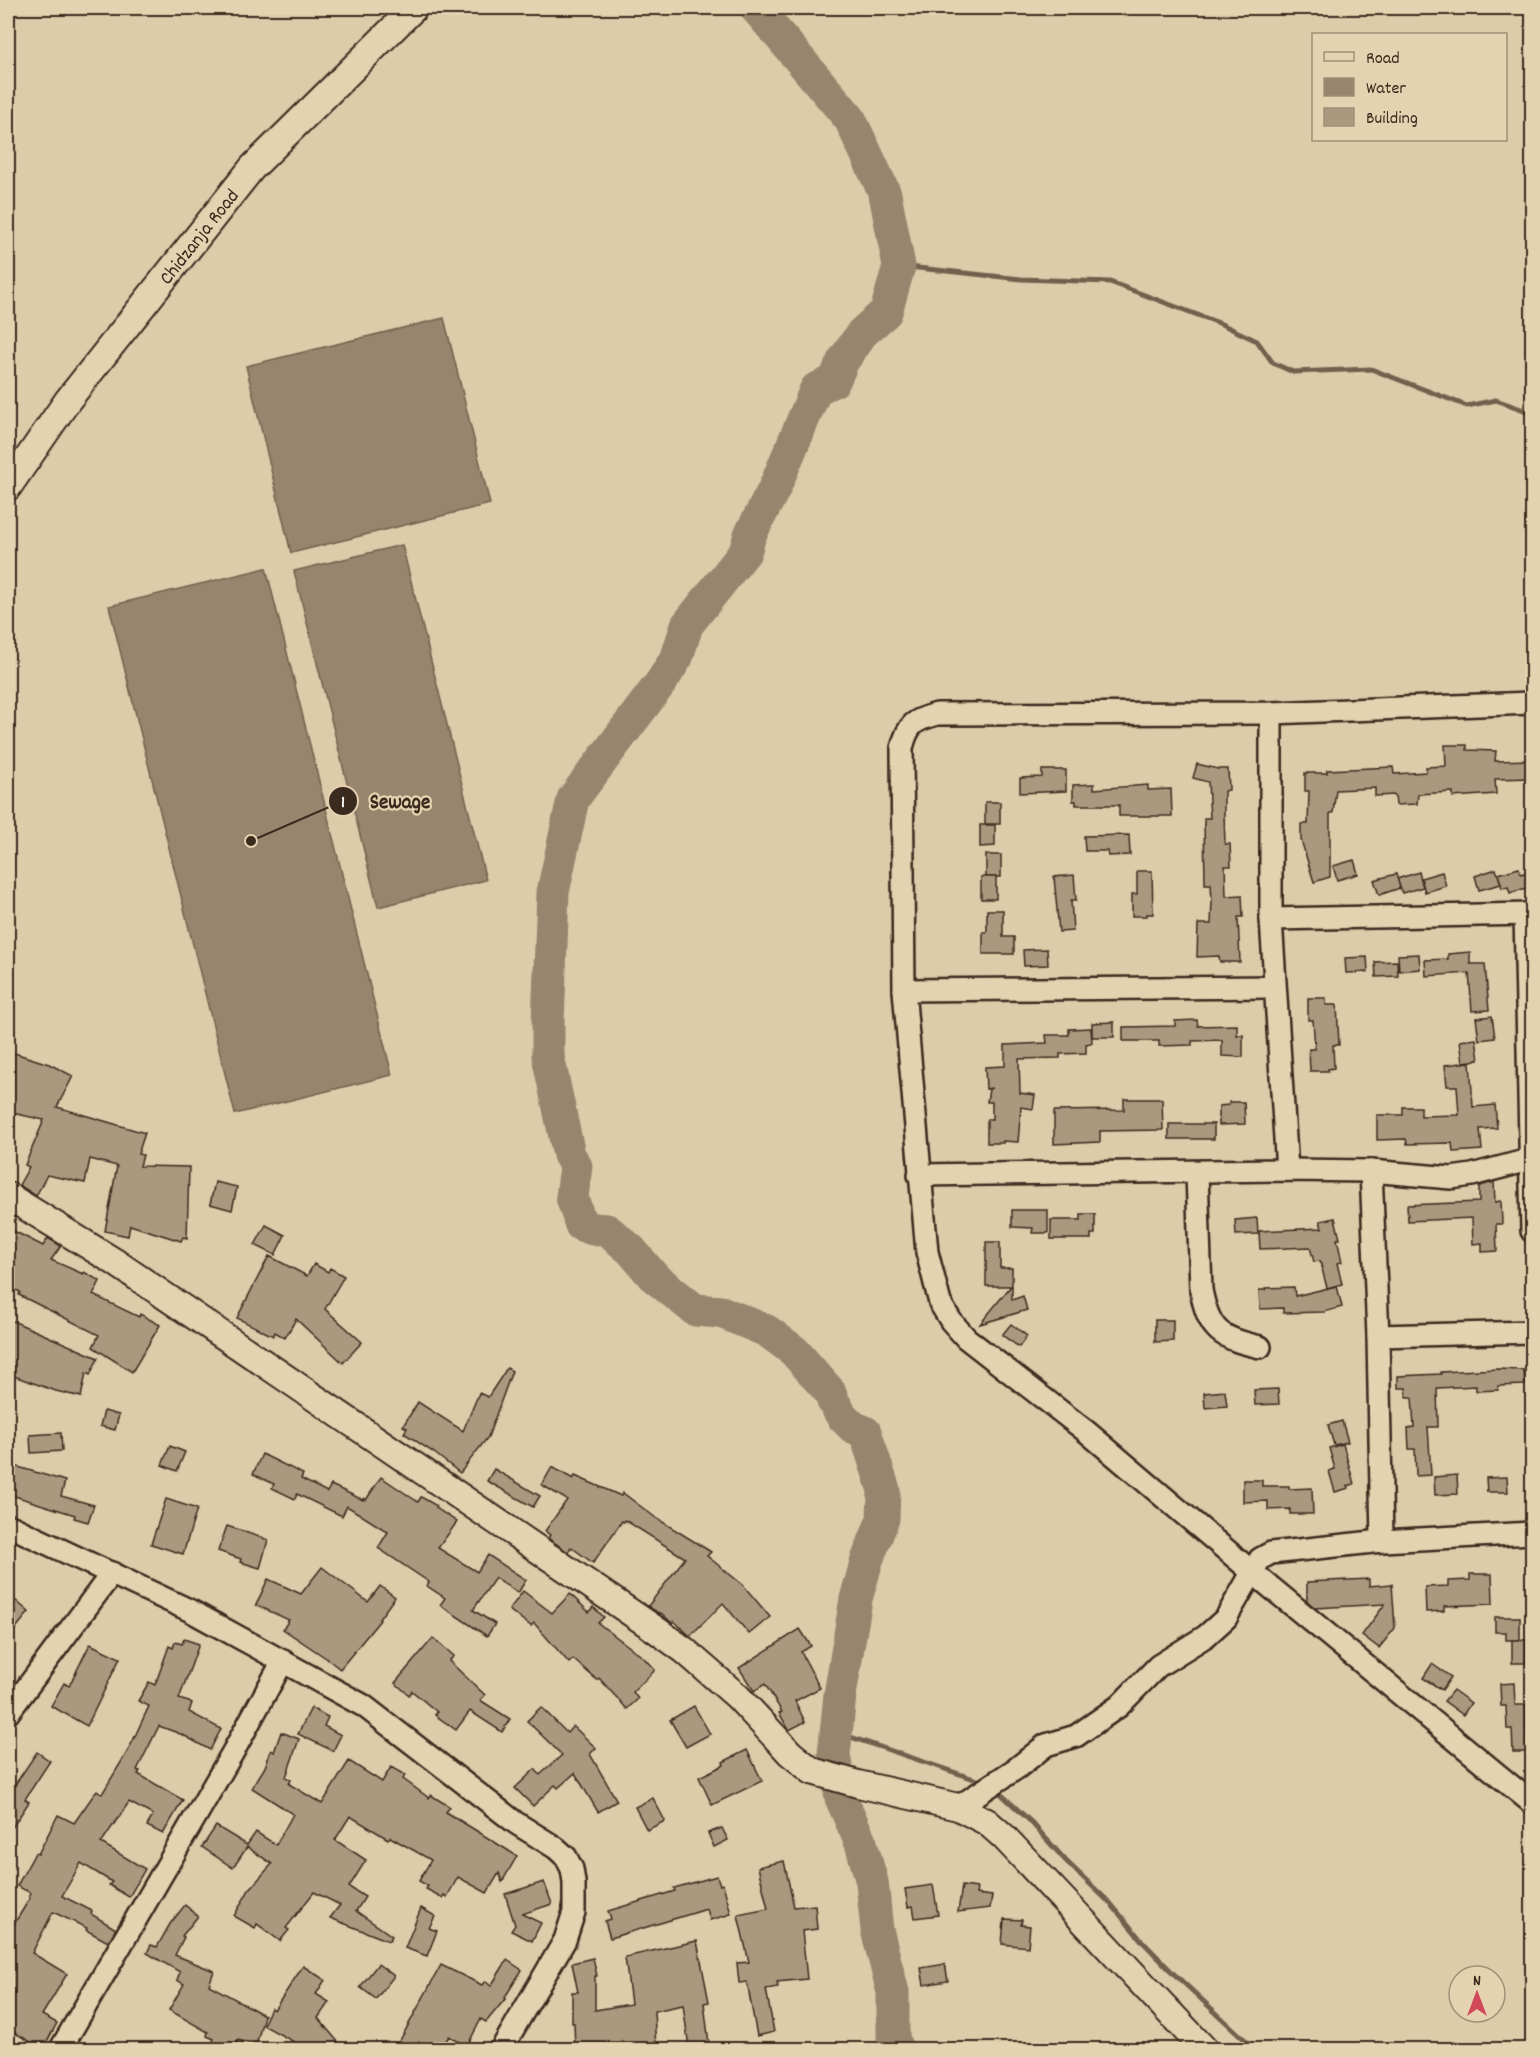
<svg xmlns="http://www.w3.org/2000/svg" width="1540" height="2057" viewBox="0 0 1540 2057" font-family="Dekko,sans-serif">
	<style>
		.water { fill: #97856d; stroke: #72614d; stroke-width: 1.5 }
		.lines { fill: none; stroke-linecap: round; stroke-linejoin: round }
		.stream { stroke: #72614d; stroke-width: 5 }
		.river { stroke: #97856d; stroke-width: 33 }
		.building { fill: #ab997f; stroke: #3b2a1e; stroke-width: 1.5 }
		.minor-casing { stroke: #3b2a1e; stroke-width: 26 }
		.tertiary-casing { stroke: #3b2a1e; stroke-width: 30 }
		.minor { stroke: #e5d2b0; stroke-width: 21 }
		.tertiary { stroke: #e5d2b0; stroke-width: 26 }
		.labels { text-anchor: middle; stroke-width: 4.5; stroke-linejoin: round; paint-order: stroke }
		.street-label { font-size: 20px; fill: #3b2a1e; stroke: #e5d2b0 }
		.leader { fill: none; stroke: #3b2a1e; stroke-width: 2 }
		.callout-dot { fill: #3b2a1e; stroke: #e5d2b0; stroke-width: 2 }
		.mark-label { font-size: 18px; text-anchor: middle; font-weight: bold; fill: #fff }
		.callout-label { font-size: 21px; text-anchor: middle; font-weight: bold; fill: #3b2a1e; stroke: #e5d2b0; stroke-width: 4.5; stroke-linejoin: round; paint-order: stroke }
	</style>
	<rect width="100%" height="100%" fill="#decbaa"/>
	<filter id="ink" filterUnits="userSpaceOnUse"><feTurbulence type="fractalNoise" baseFrequency=".0167" numOctaves="2"/><feDisplacementMap in="SourceGraphic" scale="12" xChannelSelector="R" yChannelSelector="G"/><feConvolveMatrix kernelMatrix="1 2 1 2 8 2 1 2 1" color-interpolation-filters="sRGB"/></filter>
	<g filter="url(#ink)">
		<g class="water">
			<path d="M444,318l46,186 -199,49 -45,-187z"/>
			<path d="M402,545l84,335 -108,27 -84,-336z"/>
			<path d="M266,568l126,507 -157,39 -126,-508z"/>
		</g>
		<g class="lines">
			<g class="stream">
				<path d="M899,266l122,13 89,3 109,41 38,18 16,22 20,9 78,-3 96,37 29,-6 28,10 8,6"/>
				<path d="M836,1732l147,50"/>
				<path d="M1000,1793l31,29 35,39 45,43 31,37 30,31 84,78"/>
			</g>
			<path class="river" d="M756,8l94,111 35,75 14,72 -13,46 -24,21 -19,28 -9,20 -18,8 -42,100 -24,46 -5,17 -58,73 -10,32 -15,24 -89,118 -20,93 -5,131v33l21,99 7,11 -4,31 9,28 12,4 14,1 24,20 22,26 42,34 26,2 46,19 27,20 36,41 3,9 9,15 11,11 12,5 19,58 -1,29 -16,41 -11,39 -16,96 -6,59 7,44 20,45 11,39 5,48 16,62v45l4,13"/>
		</g>
		<g class="building">
			<path d="M1445,745h22v5l29,1 -1,10 38,-1v18l-38,1 1,15 -43,3v-5l-35,2 -1,10 -21,1 -1,-10 -20,1v-8l-39,2 -3,23h-3v64l-16,5 -13,-42v-16h7l1,-33h-4v-18h22v-3l66,-3 1,7 32,-2v-5l20,-1z"/>
			<path d="M1197,764l21,5h10l1,21 -5,1v22l1,31h5l1,22h-6l1,30 16,-1 1,22h-5l2,45h-20l-1,-6 -22,1 1,-33h13l1,-23 -1,-17h-6l-1,-66h6l-2,-36 -15,-4z"/>
			<path d="M1042,770h24v21l-46,2v-15l22,-1z"/>
			<path d="M1094,784v5l54,-4v5l23,-1 1,27h-53v-11h-43v-4h-3v-16z"/>
			<rect x="985" y="802" width="15" height="22"/>
			<path d="M980,825h15v21l-15,1z"/>
			<path d="M1129,835l1,20 -22,1 -1,-5h-22l-1,-15z"/>
			<rect x="986" y="855" width="15" height="22"/>
			<path d="M1354,860l4,14 -21,6 -4,-14z"/>
			<path d="M1519,868l2,6 12,-4v16l-23,7 -2,-6 -6,1 -4,-14z"/>
			<path d="M1496,869l5,15 -22,6 -4,-14z"/>
			<path d="M1137,871h15l1,43h-6v2h-15v-22h5z"/>
			<path d="M1419,872l4,15 -21,6 -5,-14z"/>
			<path d="M1442,872l4,14 -21,6 -4,-14z"/>
			<path d="M1396,874l4,14 -21,7 -5,-15z"/>
			<path d="M1074,875l2,25h-5l2,31 -14,1 -5,-55z"/>
			<rect x="981" y="877" width="15" height="22"/>
			<path d="M987,910h16v27h11v17h-31v-22h4z"/>
			<path d="M1047,949l1,16 -24,1 -1,-16z"/>
			<path d="M1470,952v12h15l4,46 -17,1 -3,-38 -43,3 -1,-16 23,-1v-5z"/>
			<path d="M1419,954l1,15 -21,2 -1,-16z"/>
			<path d="M1367,957l1,15 -22,1 -1,-15z"/>
			<path d="M1397,961l1,15 -22,1 -1,-15z"/>
			<path d="M1308,998h18v7h11l2,40h-6l1,23 -6,1v2h-18l-1,-22h6l-2,-29h-5z"/>
			<path d="M1492,1016l3,22 -16,2 -3,-22z"/>
			<path d="M1197,1020l1,6 39,-1v10h6v22l-21,-1v-16l-30,1v4l-33,1v-5h-36v-14l52,-1v-5z"/>
			<path d="M1114,1022v15h-22v-14z"/>
			<path d="M1091,1028l1,15 -6,1v9l-26,1v4l-41,1 1,34 15,2 -2,14 -12,-2 -3,35 -15,-1v2h-16v-24h5v-17h-5l2,-13 3,-1 -6,1 -1,-22 20,-1v-21l42,-2 -1,-8h23v-6z"/>
			<path d="M1476,1039l3,21 -16,2 -3,-21z"/>
			<path d="M8,1051l41,13 24,12 -16,31 88,26 -7,21 5,1 -3,11 49,1 -2,71 -4,-1 -2,4 -51,-16 -2,11 -23,-5 12,-65 -27,-7 -5,24 -38,-8 -11,21 -17,-11 10,-18 -4,-2 19,-45 -36,-8z"/>
			<path d="M1470,1062l3,45 22,-2 2,23 -17,1 2,21 -29,2 -1,-9 -45,1 -1,-5 -29,1v-25h26v-8h18v9l38,-1 -2,-29h-10l-2,-21z"/>
			<path d="M1124,1099h38l1,31 -63,1v11l-46,2v-33l70,-1z"/>
			<path d="M1229,1102h15l1,22 -26,1v-19l10,-1z"/>
			<rect x="1169" y="1124" width="45" height="15"/>
			<path d="M215,1182l22,5 -5,23 -22,-6z"/>
			<path d="M1494,1182l1,20 6,-1 1,23h-6l1,27 -15,1v-9l-9,1 -1,-26 -64,3 -1,-16 72,-3v-16z"/>
			<path d="M1012,1210h36v23h-16l1,-5 -21,-1z"/>
			<path d="M1081,1214h14v20h-4v5h-40v-19h30z"/>
			<path d="M1257,1218l1,16 -22,1 -1,-15z"/>
			<path d="M1335,1218l5,21h-3l5,23 -5,1 5,21 -15,4 -7,-27 -6,1 -4,-15 -50,2 -1,-18 63,-3 -2,-7z"/>
			<path d="M266,1225l19,10 -10,20 -20,-10z"/>
			<path d="M8,1228l35,18 5,-8 13,8 -10,14 32,14 1,-2 16,9 -7,14 46,22 1,-3 20,11 -28,47 -39,-25 6,-12 -80,-40 1,-3 -12,-6z"/>
			<path d="M986,1242h14v26h12v32l11,-4 4,14 -47,14 31,-38h-25z"/>
			<path d="M269,1256l38,20 7,-12 14,8 2,-4 14,8 -19,33 37,33 -19,21 -47,-44 -11,19 -10,-6 -2,4 -36,-18z"/>
			<path d="M1337,1286l5,21 -18,5 -41,1v-5l-23,1 -1,-19h6v-2l29,-1 1,9z"/>
			<path d="M8,1319l90,39 -8,17 -4,-2 -5,24 -25,-6 -48,-17z"/>
			<path d="M1155,1320h18v21l-18,1z"/>
			<path d="M1011,1324l16,12 -8,11 -17,-12z"/>
			<path d="M507,1368l5,3 -24,66 -28,36 -27,-21 -29,-19 3,-5 -4,-2 15,-24 45,29 16,-38 9,4z"/>
			<path d="M1497,1369l27,1 1,15 -27,1v4l-22,1v-5l-39,2 1,39h-10l3,48 -15,1 -1,-27h-6l-1,-21 6,-1 -2,-30h-5l-1,-9h-8v-12l43,-2v-2z"/>
			<path d="M1278,1389l1,15 -24,1 -1,-15z"/>
			<path d="M1225,1391l2,15 -22,2 -1,-15z"/>
			<path d="M104,1411l15,4 -4,15 -15,-4z"/>
			<path d="M1342,1421l6,21 -14,3 -6,-20z"/>
			<path d="M61,1433l1,18 -31,2 -1,-18z"/>
			<path d="M1343,1444l11,40 -6,2 1,2 -14,4 -6,-21 6,-2 -6,-21z"/>
			<path d="M170,1446l15,6 -8,19 -15,-6z"/>
			<path d="M262,1454l41,20 -2,5 26,13 4,-7 32,15 1,-2 2,2 15,-23 37,25 3,-5 16,9 -1,2 21,14 -19,26 39,24 11,-17 38,25 -8,13 -23,-15 -22,32 22,14 -8,12 -47,-31 5,-7 -18,-12 2,-4 -51,-34 10,-16 -41,-26 -5,10 -45,-22 -2,5 -23,-11 2,-4 -21,-10z"/>
			<path d="M8,1464l57,17 -4,15 33,9 -6,17 -14,-4 1,-3 -67,-21z"/>
			<path d="M552,1467l21,12 2,-3 46,20 2,-3 33,25 55,34 -4,4 36,29 27,32 -21,17 -26,-31 -33,33 -16,-15 -2,2 -11,-10 -1,1 -12,-8 37,-48 -60,-38 -1,2 -2,-1 -29,42 -22,-16 -3,5 -20,-14 2,-3 -5,-4 22,-31 -25,-15z"/>
			<path d="M494,1469l46,27 -7,11 -46,-26z"/>
			<path d="M1457,1475l1,19 -23,1 -1,-18z"/>
			<path d="M1507,1477l1,15h-21l-1,-14z"/>
			<path d="M1243,1480h19v6h27v3l23,-1 1,26h-23v-5l-22,1v-9l-25,1z"/>
			<path d="M166,1499l31,10 -14,45 -32,-10z"/>
			<path d="M227,1526l41,14 -8,28 -20,-6 1,-3 -23,-8z"/>
			<path d="M322,1567l46,35 12,-16 15,11 -16,22 1,1 -40,49 -14,-11 -43,-29 6,-9 -33,-15 12,-26 33,15z"/>
			<path d="M1470,1574h22l1,30 -49,2v5l-18,1 -1,-25 23,-1v-5l22,-1z"/>
			<path d="M1369,1579v7l23,-2 3,44 -16,20 -17,-13 23,-31 -70,4 -8,-7v-19z"/>
			<path d="M523,1591l29,22 18,-19 19,18 4,-5 11,10 -6,6 46,35 11,12 -22,22 5,7 -11,10 -28,-31 -2,2 -24,-21 -4,4 -35,-40 -3,3 -22,-16z"/>
			<path d="M8,1594l21,18 -21,26z"/>
			<path d="M1495,1617h25v23h-14v-8h-11z"/>
			<path d="M800,1629l11,17 -10,6 19,36 -25,13 10,21 -16,8 -10,-17 3,-1 -17,-28 -11,7 -15,-23z"/>
			<path d="M433,1638l21,18 -5,5 36,34 -5,5 30,19 -8,13 -32,-21 -14,19 -21,-15 2,-3 -25,-21 -3,4 -14,-12z"/>
			<path d="M184,1639l15,5 -20,55 13,4 -3,9 32,17 -11,21 -27,-15 -24,-9 -22,44 3,1 -2,3 45,26 -20,34 -16,-8 6,-11 -24,-13 -28,41 44,26 -16,28 -20,-12 3,-3 -31,-19 -19,33 30,15 -1,3 25,15 -8,13 -22,-12 1,-2 -34,-16 -21,41 35,21 -25,41 15,8 -14,26 -35,-20v-95l22,-36 -1,-1 2,-4 -14,-7 18,-33 3,1 20,-39 16,8 23,-33 5,4 27,-45 20,-43 -11,-5 11,-19 6,3 14,-39 4,2 2,-6 7,2z"/>
			<rect x="1512" y="1640" width="14" height="23"/>
			<path d="M90,1644l30,14 -33,68 -36,-20 13,-23 5,3z"/>
			<path d="M1432,1664l19,13 -9,13 -19,-12z"/>
			<path d="M1514,1683l1,22h11l1,47h-14l-1,-23h-5l-1,-23h-5l-1,-22z"/>
			<path d="M1453,1690l18,13 -8,12 -19,-14z"/>
			<path d="M694,1706l16,28 -24,13 -16,-27z"/>
			<path d="M541,1707l26,26 6,-7 23,22 -6,6 27,47 -19,11 -23,-39 -17,15 -3,-3 -22,21 -18,-18 20,-19 5,6 22,-20 -35,-34z"/>
			<path d="M311,1708l17,9 -4,9 17,9 -8,16 -35,-17z"/>
			<path d="M281,1732l18,7 -13,38 5,3 -2,4 33,20 27,-43 33,21 9,-15 14,8 -2,4 26,19 2,-3 19,12 -4,5 71,44 -15,26 -3,-9 -12,20 -29,-16 -11,20 -3,-2 -1,3 -17,-9 2,-3 -9,-5 12,-21 -41,-23 -2,2 -38,-23 -15,24 31,20 -17,27 16,10 -9,14 36,25 -3,5 -59,-23 10,-13 -26,-13 -28,36 3,2 -9,11 -23,-17 -2,4 -21,-12 15,-26 23,-26 -25,-17 -14,21 -31,-21 14,-21 31,19 9,-13 20,13 17,-31 -41,-26 13,-21 6,-17 3,2z"/>
			<path d="M747,1750l15,31 -50,24 -13,-28 25,-12 -1,-3z"/>
			<path d="M37,1752l13,9 -25,38 4,3 -21,32v-39z"/>
			<path d="M653,1798l12,23 -18,9 -12,-23z"/>
			<path d="M722,1828l6,12 -14,7 -6,-14z"/>
			<path d="M784,1861l10,46 21,-2 2,24 -15,2 5,48 -30,3 1,5 -12,2 8,43 -17,4 -10,-54 -8,1 -2,-20 12,-1 -11,-47 30,-6 -10,-42z"/>
			<path d="M717,1876l3,9 3,-1 8,30 -21,6 -3,-11 -97,29 -5,-17 6,-2 -3,-8 67,-20 -1,-3z"/>
			<path d="M544,1882l8,22 -30,10 19,9 -9,18 -21,-10 4,-6 -10,-31z"/>
			<path d="M933,1885l5,30 -23,3 -2,-12 -5,1 -3,-18z"/>
			<path d="M962,1886l15,2 -1,6 16,2 -2,12 -32,4z"/>
			<path d="M185,1905l13,11 -16,20 2,1 -9,18 39,16 -5,14 55,30 -8,31 -18,-6 -4,9h-25l5,-10 -7,-3 1,-4 -39,-22 15,-26 -7,-4 3,-8 -33,-19 4,-8 6,2 13,-23z"/>
			<path d="M421,1908l14,8 -6,12 8,3 -10,25 -22,-8z"/>
			<path d="M1004,1919l18,1 -1,5 9,1 -2,21 -26,-3z"/>
			<path d="M697,1941l12,61 -5,1 5,41 -20,3 -6,-42 -29,6 2,38h-81l-1,-26h-2v-31h6l-6,-29 21,-5 4,18h-2v34l36,-6 -6,-47z"/>
			<path d="M507,1960l15,10 -17,27 1,1 -20,24 -5,-3 -14,27 -18,-10 -8,13h-31l-12,-5 43,-79 41,20 3,-4 6,5z"/>
			<path d="M378,1964l16,12 -18,23 -16,-12z"/>
			<path d="M945,1964l3,17 -24,4 -3,-17z"/>
			<path d="M303,1966l22,14 -9,14 13,8 -11,16 26,31h-57l7,-7 -31,-17 8,-17 3,2z"/>
		</g>
		<g class="lines">
			<g class="minor-casing">
				<g id="minor">
					<path d="M1532,703l-261,10 -334,1c-23,6 -29,10 -35,34l2,242 23,262 13,51 11,18 15,17 121,94 164,139 281,232"/>
					<path d="M1271,713v206l16,251"/>
					<path d="M1525,914l7,317"/>
					<path d="M1271,919l261,-5"/>
					<path d="M904,990l370,-3"/>
					<path d="M1371,1171l7,165 4,205"/>
					<path d="M1197,1173l4,117c8,42 20,48 59,57"/>
					<path d="M919,1175l368,-5 84,1 80,7 21,-3 60,-16"/>
					<path d="M1378,1336l154,-4"/>
					<path d="M8,1525l183,86 173,95 152,117 40,25 10,9 6,12 2,13v30l-9,28 -64,110"/>
					<path d="M8,1713l104,-140"/>
					<path d="M958,1807l59,-39 29,-23 30,-9 43,-30 39,-40 48,-30 20,-18 34,-59 11,-6 111,-12 150,-8"/>
					<path d="M60,2050l173,-298 50,-91"/>
				</g>
			</g>
			<g class="tertiary-casing">
				<g id="tertiary">
					<path id="s1" d="M8,487l60,-87 184,-232 162,-160"/>
					<path d="M8,1196l107,66 540,367 29,21 54,47 52,56 22,18 46,13 100,23 29,15 17,15 201,213"/>
				</g>
			</g>
			<use href="#minor" class="minor"/>
			<use href="#tertiary" class="tertiary"/>
		</g>
	</g>
	<g class="labels">
		<g class="street-label">
			<text dy="7" stroke="none"><textPath href="#s1" startOffset="315">Chidzanja Road</textPath></text>
		</g>
	</g>
	<path class="leader" d="M251 841L343 801"/>
	<g class="callout-dot">
		<circle cx="251" cy="841" r="6"/>
		<circle cx="343" cy="801" r="15"/>
	</g>
	<g class="mark-label">
		<text x="343" y="807">1</text>
	</g>
	<g class="callout-label">
		<text x="400" y="808">Sewage</text>
	</g>
	<rect width="1540" height="2057" fill="none" stroke="#e5d2b0" stroke-width="30"/>
	<rect x="15" y="15" width="1510" height="2027" fill="none" stroke="#3b2a1e" stroke-width="2" filter="url(#ink)"/>
	<rect x="1312" y="33" width="195" height="108" fill="#e5d2b0" stroke="#a18f76" stroke-width="1.5"/>
	<rect x="1324" y="52" width="30" height="9" fill="#e5d2b0" stroke="#a18f76" stroke-width="1.5"/>
	<text x="1366" y="63" font-size="18" fill="#3b2a1e">Road</text>
	<rect x="1324" y="78" width="30" height="18" fill="#97856d" stroke="#a18f76" stroke-width="1.5"/>
	<text x="1366" y="93" font-size="18" fill="#3b2a1e">Water</text>
	<rect x="1324" y="108" width="30" height="18" fill="#ab997f" stroke="#a18f76" stroke-width="1.5"/>
	<text x="1366" y="123" font-size="18" fill="#3b2a1e">Building</text>
	<g transform="translate(1477 1994)"><circle r="28" fill="#e5d2b0" stroke="#a18f76" stroke-width="1.5"/>
	<path d="M0-4.5L10 22L0 15L-10 22Z" fill="#d1495b"/>
	<text y="-9" font-size="16" font-weight="bold" text-anchor="middle" fill="#3b2a1e">N</text>
	</g>
</svg>
